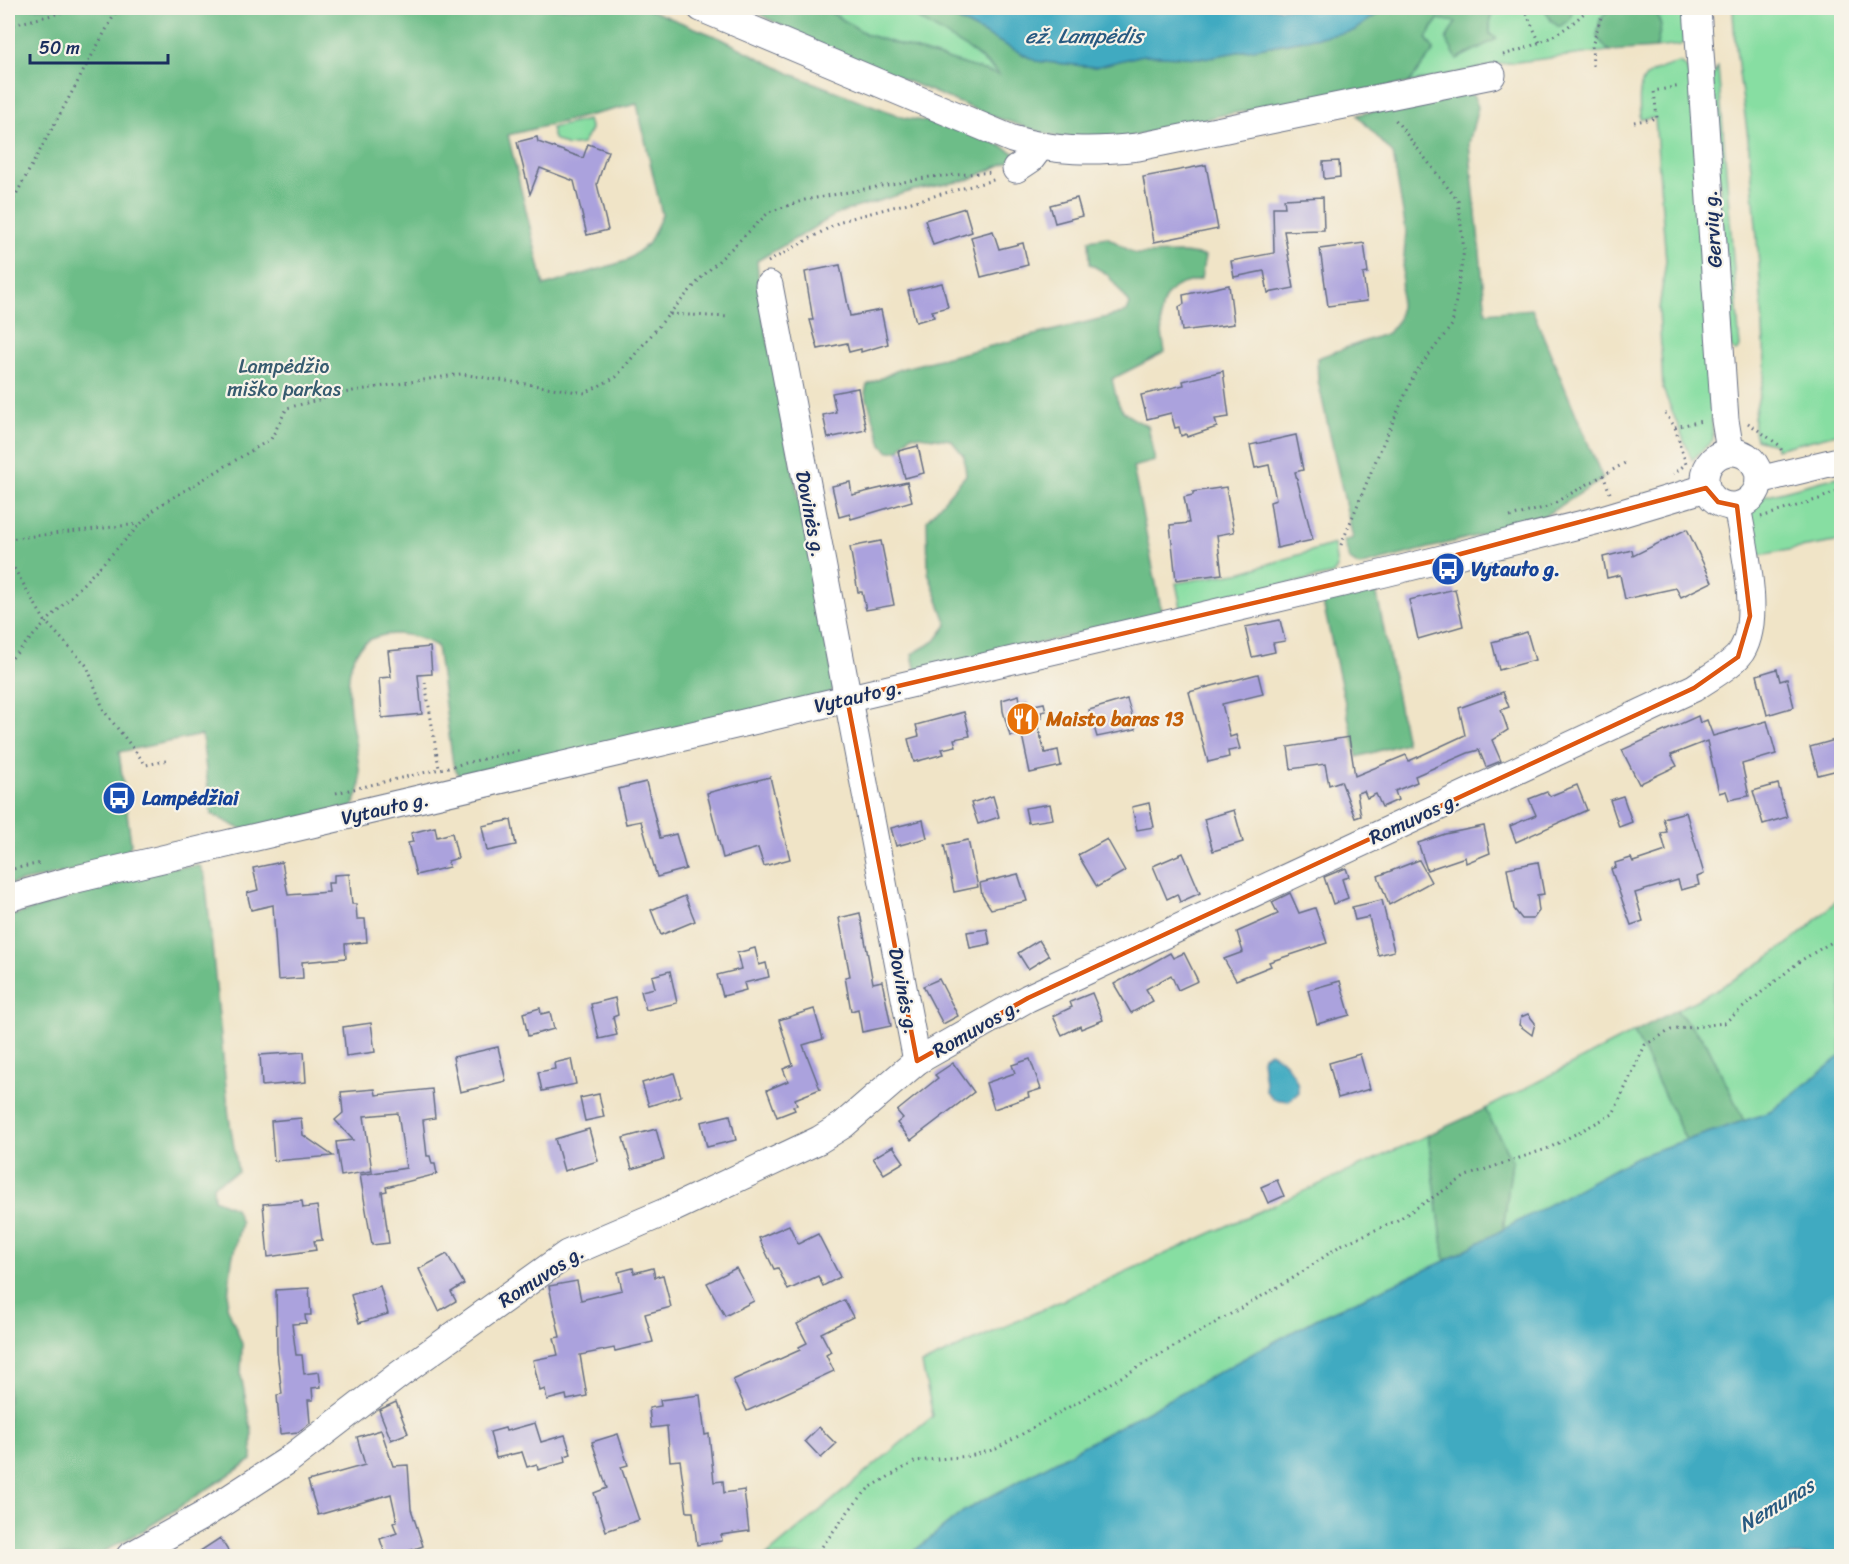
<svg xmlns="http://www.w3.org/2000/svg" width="1849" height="1564" viewBox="0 0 1849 1564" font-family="Sriracha,sans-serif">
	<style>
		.green { fill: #87dea2; stroke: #518680; stroke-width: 1.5 }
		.forest { fill: #6dbd88; stroke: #447673; stroke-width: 1.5; fill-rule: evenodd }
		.water { fill: #41aac1; stroke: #2e6c90; stroke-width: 1.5 }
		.building { fill: #aba2dd }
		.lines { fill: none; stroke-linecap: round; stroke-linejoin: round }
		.minor-casing { stroke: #666e83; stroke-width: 29 }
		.path { stroke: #666e83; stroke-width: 3; stroke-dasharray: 1.5 4.5; stroke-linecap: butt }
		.minor { stroke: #fff; stroke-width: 27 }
		.marked { fill: none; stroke: #de5710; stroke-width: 4.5; stroke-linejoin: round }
		.labels { text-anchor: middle; stroke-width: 4.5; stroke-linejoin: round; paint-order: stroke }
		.street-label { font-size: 20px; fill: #1b2f5e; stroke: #f7f3e8 }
		.park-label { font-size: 20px; fill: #365b6f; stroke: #f7f3e8 }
		.transit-label { font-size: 20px; font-weight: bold; fill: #164399; stroke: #f7f3e8; text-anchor: start }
		.food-label { font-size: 20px; font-weight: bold; fill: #c56008; stroke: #f7f3e8; text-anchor: start }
		.water-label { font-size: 21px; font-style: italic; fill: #285a81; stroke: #f7f3e8 }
	</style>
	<rect width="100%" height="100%" fill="#f7f3e8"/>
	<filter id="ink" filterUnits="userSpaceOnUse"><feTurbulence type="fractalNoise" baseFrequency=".0167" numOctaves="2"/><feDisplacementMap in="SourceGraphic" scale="12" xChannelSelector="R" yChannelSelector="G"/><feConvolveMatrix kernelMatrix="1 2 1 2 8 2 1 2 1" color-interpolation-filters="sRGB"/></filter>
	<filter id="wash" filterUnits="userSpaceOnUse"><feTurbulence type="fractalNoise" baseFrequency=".008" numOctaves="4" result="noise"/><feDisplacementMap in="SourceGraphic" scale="24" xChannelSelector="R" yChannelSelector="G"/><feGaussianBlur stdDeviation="1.35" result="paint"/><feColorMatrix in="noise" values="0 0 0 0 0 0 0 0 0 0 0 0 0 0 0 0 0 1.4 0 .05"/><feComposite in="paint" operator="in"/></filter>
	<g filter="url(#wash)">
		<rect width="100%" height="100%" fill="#f0e4c7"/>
		<g class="green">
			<path d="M823,8h83l12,11 40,21 43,36 -133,-41z"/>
			<path d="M1495,8h49l7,12 22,-12h37l-10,12 -3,17 12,14 -109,13 -91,19 25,-33 -8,-12 12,-19 19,2 39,18 -6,-5v-15z"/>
			<path d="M1655,8h29l3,32 -6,5 -25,3 4,-22z"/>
			<path d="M1733,8h108v425l-65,16 -1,-5 -19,-5c-9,-24 10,-50 9,-75 -4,-75 -9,-150 -17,-225 -5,-43 -14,-88 -15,-131z"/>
			<path d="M1679,63l7,4 5,13 22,360 -21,20 -29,-71 -4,-80 7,-48 -11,-143 -15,1c-2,-40 -1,-45 39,-56z"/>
			<path d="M1718,67l22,280 -5,5 -4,-5 -19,-270z"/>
			<path d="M588,120l3,10 -9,14 -15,2 -13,-7 -3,-11z"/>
			<path d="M1841,476v65l-87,15c-3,-24 -14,-45 10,-60z"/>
			<path d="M1334,544l3,24 -4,6 -152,34 -5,-25 67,-11z"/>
			<path d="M1841,895v161l-71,56 -26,9 -37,-77 -31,-34c56,-26 124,-68 165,-115z"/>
			<path d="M1634,1032l52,108 -50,17 -133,73 9,-69 -27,-52z"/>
			<path d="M1428,1135l17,126 -127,57 -354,193 -56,45h-142l167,-140 -11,-52z"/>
		</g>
		<g class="forest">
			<path d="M8,8h637l75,30 71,36 114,44 61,10 55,28 -53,24 -57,11 -72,22 -82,48 4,44 74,380 -4,8 -370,87 -8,-16 -16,-118c-20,-10 -39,-16 -61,-9 -52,18 -14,108 -16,148 0,7 -5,15 -7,22l-108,24 -34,-17 -9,-79 -83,17 12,91 -3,10 -9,8 -108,23 -3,-2zM637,104l25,111 -13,28 -23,18 -82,25 -36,-151z"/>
			<path d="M748,8h75l45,27 131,40c-25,-29 -65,-42 -93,-67h29l101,53 59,6 48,-12 61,3 149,-27 33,-23h109l-5,11v15l7,5 -40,20 -11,-20 10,-17 -18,-3 -12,19 8,12 -25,33 -186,32 -113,27 -53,-5 -66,-21 -185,-77z"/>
			<path d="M1544,8h29l-3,11 -11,8 -8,-7z"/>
			<path d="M1610,8h45l6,18 -5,22 -47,3 -12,-14 3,-17z"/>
			<path d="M1463,91l11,5 4,11 -9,36 17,170 46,-4 71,170 -65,41 -179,46 -9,-6 -6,-19 9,-3 -35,-157 -1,-23 71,-25 11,-14 7,-88 -13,-77 -36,-39z"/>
			<path d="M1107,237l28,17 49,-1 21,3 -4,23c-8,2 -21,4 -27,9 -20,15 -12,44 -9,64l-53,27c7,31 7,34 36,47l7,35 -22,6 29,147 -246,59 -4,-19 23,-13 12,-16 -19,-53 -1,-52 39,-45 -2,-19 -13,-16 -40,-5 -12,15 -10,2 -7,-7 -17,-52 2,-8 33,-16 227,-57 3,-8 -23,-30 -17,-10 -1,-24z"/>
			<path d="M1375,584l31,159 -49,14 -35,-159z"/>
			<path d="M200,866l5,10 24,241 9,55 -25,13 1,14 21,9 6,15 -9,36 -5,47 15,38 -1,31 11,58v27l-108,70 -49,26h-87v-639l164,-50z"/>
			<path d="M1676,1010l31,34 37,77 -58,19 -52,-108z"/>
			<path d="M1485,1109l27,52 -9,69 -58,31 -17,-126z"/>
		</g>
		<g class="water">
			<path d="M935,8h451l-33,23 -149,27 -61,-3 -48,12 -59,-6z"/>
			<path d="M1270,1052c14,6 30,26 28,41l-9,8 -16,-2 -7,-8 -4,-31 1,-4z"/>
			<path d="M1841,1056v500h-933l56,-45 354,-193 127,-57 191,-104 134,-45z"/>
		</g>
		<g id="blocks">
			<g class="building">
				<path d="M537,137l1,5 45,16 5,-14 20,7 -11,33 11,46 -21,5 -13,-54 -34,-13 -10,26 -13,-52z"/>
				<path d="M1339,161l1,16 -16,2 -1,-17z"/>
				<path d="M1206,165l12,64 -64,13 -11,-65z"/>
				<path d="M1323,197l1,33 -40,1 10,57 -26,5 -4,-22 -30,6 -3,-16 43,-8 -1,-46h12l-1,-8z"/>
				<path d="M1077,198l5,18 -27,7 -5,-18z"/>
				<path d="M965,208l7,24 -39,13 -8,-25z"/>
				<path d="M993,231l6,18 24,-6 5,22 -47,12 -10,-40z"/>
				<path d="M1364,243l4,30 -5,1 4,27 -39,5 -8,-57z"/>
				<path d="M840,265l10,51 31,-6 7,34 -27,8v-3l-12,3 -2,-9 -29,6 -8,-29h3l-8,-48z"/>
				<path d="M942,283l6,24 -16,4 2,6 -18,5 -8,-31z"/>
				<path d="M1229,285l5,39 -52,7 -3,-24 5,-3 -1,-9z"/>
				<path d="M1223,371l6,46 -14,2 2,8 -30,10 -1,-3 -5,2 -2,-9 -4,1 -4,-15 -24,6 -6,-24 43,-10 -1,-4z"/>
				<path d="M858,388l8,42 -38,8 -5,-23 13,-3 -4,-19z"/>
				<path d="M1296,435l7,35 -8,2 18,68 -36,8 -7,-46 6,-2 -7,-35 -14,3 -5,-23z"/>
				<path d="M918,446l6,27 -19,5 -7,-27z"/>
				<path d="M850,482l2,13 55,-13 5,19 -61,18 -1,-5 -11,3 -7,-31z"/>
				<path d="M1226,487l8,45 -17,3 5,39 -46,6 -6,-55 19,-2 -5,-26 9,-2v-3z"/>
				<path d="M1687,529l25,53 -31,15 -5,-9 -51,11 -5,-24 -13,3 -4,-21 29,-7 1,6z"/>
				<path d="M881,541l13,64 -28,5 -4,-18h-4l-8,-45z"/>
				<path d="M1455,589l8,37 -45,13 -9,-39z"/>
				<path d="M1280,620l5,21 -12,2 2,9 -23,5 -7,-30z"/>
				<path d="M1527,632l8,28 -36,10 -7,-28z"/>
				<path d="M430,647l2,27 -14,1 4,39 -40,4 -3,-40 12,-1 -3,-26z"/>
				<path d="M1777,669l3,12 7,-2 7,28 -27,8 -10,-40z"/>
				<path d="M1258,674l5,20 -41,10 8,33 6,-2 4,14 -12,2 1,6 -21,5 -19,-70z"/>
				<path d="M1503,692l6,15 -8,3 7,20 -16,10 9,21 -15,6 -7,-17 -11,3 -53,23 2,6 -22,9 3,9 -16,7 -6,-13 -9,4 -3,-7 -7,2 4,23 -6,2 -14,-37 -12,4 -4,-21 -34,5 -3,-22 61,-10 6,39 51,-21 3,6 56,-26 -6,-27z"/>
				<path d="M1019,695l1,6 8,-1 2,6 14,-3 2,8 -5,1 1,5 -6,2 9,34 13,-3 3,16 -31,7 -8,-38 -12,1 -7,-25 -1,-11z"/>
				<path d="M1127,699l9,30 -39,8 -8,-27z"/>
				<path d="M964,712l6,24 -16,3 2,7 -14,3 2,5 -30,8 -6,-23 11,-3 -3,-11z"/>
				<path d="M1698,716l2,7 7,-3 6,16 54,-15 9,33 -34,10 7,32 -20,4 -3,-9 -7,2 -12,-52 -36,14 6,11 -38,18 -17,-34z"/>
				<path d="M1842,738v31l-24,6 -8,-28z"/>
				<path d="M770,777l20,82 -26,7 -6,-18 -35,10 -16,-65z"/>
				<path d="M646,782l14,56 16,-4 10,35 -29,8 -16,-56 -15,3 -8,-35z"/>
				<path d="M1778,784l9,33 -24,7 -10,-33z"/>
				<path d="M1577,785l10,25 -71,32 -6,-16 26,-11 -7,-16 18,-7 3,4z"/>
				<path d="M993,796l6,21 -21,7 -7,-21z"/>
				<path d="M1623,796l9,26 -13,5 -9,-27z"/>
				<path d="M1149,803l5,24 -17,3 -5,-23z"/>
				<path d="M1050,804l3,15 -25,4 -3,-15z"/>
				<path d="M1234,810l9,32 -30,9 -9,-32z"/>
				<path d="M1686,812l18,62 -7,3 2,8 -18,5 -3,-10 -43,13 8,28 -12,4 -20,-56 5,-2 -1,-4 16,-5 2,4 33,-11 -5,-18 6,-1 -4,-14z"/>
				<path d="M511,820l5,25 -29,6 -5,-25z"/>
				<path d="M923,820l4,18 -31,8 -5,-18z"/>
				<path d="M1484,826l6,27 -24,10 -1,-6 -38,13 -9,-27 27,-9z"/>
				<path d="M435,827l2,10 15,-4 6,25 -10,3 1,6 -33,8 -8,-32 5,-1 -2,-9z"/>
				<path d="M1107,839l18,32 -28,16 -19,-32z"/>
				<path d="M968,840l10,47 -24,5 -10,-47z"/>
				<path d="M1183,853l17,40 -20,9 -3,-8 -10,5 -14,-33z"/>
				<path d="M1419,860l12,22 -42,23 -11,-29z"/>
				<path d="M282,862l6,33 41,-3 -1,-9h6v-8l15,-1 3,30h4l1,15h8l2,23 -22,2 1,14 -44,4 1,16 -25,2 -5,-75 -22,5 -4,-17 11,-3 -5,-22z"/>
				<path d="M1538,862l6,32 -7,1 2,16 -6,8h-11l-8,-10 -7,-41z"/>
				<path d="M1346,868l3,9 -7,2 6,19 -15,6 -9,-27z"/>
				<path d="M1018,874l9,27 -36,8 -9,-14 -2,-12z"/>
				<path d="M1290,893l9,20 16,-5 12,35 -58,19 2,4 -35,14 -12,-21 19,-7 -6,-20 41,-18 -6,-12z"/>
				<path d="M685,896l10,25 -34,14 -10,-25z"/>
				<path d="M1382,900l12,51 -16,4 -9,-38 -14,3 -3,-13z"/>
				<path d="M860,913l13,70 9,-2 9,45 -29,6 -4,-23 -7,2 -6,-34 5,-1 -11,-58z"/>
				<path d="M987,929l3,15 -20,4 -3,-16z"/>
				<path d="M1039,940l10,16 -21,13 -10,-16z"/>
				<path d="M755,948l4,17 7,-2 3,14 -25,6 2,7 -23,6 -6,-21 24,-6 -4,-16z"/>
				<path d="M1170,953l3,5 11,-5 14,28 -20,9 -7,-15 -25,14 7,12 -22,12 -17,-29z"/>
				<path d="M670,971l7,32 -31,7 -5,-19 14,-3 -3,-12z"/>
				<path d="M939,979l19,37 -15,8 -20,-38z"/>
				<path d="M1340,981l10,34 -33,9 -9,-34z"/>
				<path d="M1092,993l11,27 -22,9 -1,-3 -18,9 -9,-19 19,-9 -2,-5z"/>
				<path d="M615,998l3,17 -5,2 4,18 -18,4 -8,-35z"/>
				<path d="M540,1008l1,6 9,-2 4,17 -26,7 -5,-23z"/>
				<path d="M814,1009l9,30 -20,6 17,44 -25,10 2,6 -4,1 2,4 -18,7 -10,-27 21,-9 -5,-12 10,-4 -14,-45z"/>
				<path d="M1528,1014l7,9 -3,12 -13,-10 2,-8z"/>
				<path d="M371,1023l4,29 -29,4 -3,-29z"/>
				<path d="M498,1047l8,34 -46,11 -7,-35z"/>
				<path d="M304,1052l2,30 -44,4 -2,-31z"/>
				<path d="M1360,1054l10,35 -32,9 -9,-35z"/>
				<path d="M571,1059l5,25 -34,7 -4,-19 17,-3 -1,-6z"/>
				<path d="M1030,1059l11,30 -13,4 1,4 -35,12 -8,-26 29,-10 -3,-8z"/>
				<path d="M953,1063l21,29 -63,48 -14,-17 6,-5 -6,-7 41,-33 -3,-3z"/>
				<path d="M674,1073l7,23 -32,10 -7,-23z"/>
				<path d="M375,1089l1,6 56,-6 3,29 -12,2 4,36h3l2,8h3l2,10 -51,13 1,4 -5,1 7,51 -17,2 -12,-70 46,-7 -8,-55 -34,3 8,55 -31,5 -5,-34 17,-2 -18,-20 8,-7 -2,-21z"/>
				<path d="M599,1094l5,23 -19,4 -5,-23z"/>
				<path d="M730,1115l6,25 -29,7 -6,-25z"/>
				<path d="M301,1118l2,17 30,21 -59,5 -3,-40z"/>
				<path d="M589,1129l9,32 -34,10 -9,-32z"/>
				<path d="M656,1129l8,30 -32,10 -9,-31z"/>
				<path d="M893,1146l11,16 -20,12 -11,-16z"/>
				<path d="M1277,1180l7,16 -16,7 -7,-16z"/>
				<path d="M302,1201l1,7 14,-2 5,34 -8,1 2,9 -48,7 -5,-53z"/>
				<path d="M789,1225l9,19 20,-10 22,43 -17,9 -5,-10 -30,14 -10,-22 -4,1 -15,-31z"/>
				<path d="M447,1254l17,30 -13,8 5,9 -17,10 -20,-42z"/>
				<path d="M633,1268l1,5 19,-5 2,9 8,-2 8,32 -26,7 8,28 -38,9 -1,-3 -34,7 7,41 -20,4 -1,-5 -19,5 -2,-11 -5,2 -7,-31 25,-5 -4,-17 6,-1 -11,-51 28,-5 4,19 41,-10 -4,-18z"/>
				<path d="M736,1268l18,33 -29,15 -18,-33z"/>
				<path d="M380,1286l8,28 -29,9 -8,-28z"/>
				<path d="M309,1288l2,27h-6l1,8 -14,1 4,31h6l2,19 15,-2 2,15 -9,1 1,12h-5l2,23 -12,9 -18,2 -3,-39 5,-1 -5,-42 -1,-62z"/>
				<path d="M844,1300l9,17 -32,16 10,19 -5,3 8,16 -87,40 -14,-31 67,-30 -1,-3 8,-4 -10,-19z"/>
				<path d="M700,1395l5,40 4,-1 5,48 9,-1 1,12 20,-3 5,41 -28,4 1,6 -25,4 -4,-33h-6l-7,-52 -10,1 -3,-35 -16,2 -2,-20 12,-2 -1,-6z"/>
				<path d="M396,1402l12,31 -17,7 -12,-30z"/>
				<path d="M535,1423l6,19 24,-7 6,19 -6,2 1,6 -28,8 -1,-6 -10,3 -5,-15 -26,6 -6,-26 15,-4 1,3z"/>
				<path d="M819,1427l17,17 -15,14 -16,-17z"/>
				<path d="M381,1430l12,36 15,-1 3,44 12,37 -32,11h-5l-6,-18 17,-6 -4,-10 4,-2 -6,-27 -73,21 -10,-34 57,-16 -8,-28z"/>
				<path d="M618,1434l10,31 -7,2 18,53 -33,11 -12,-38 13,-5 -15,-46z"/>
				<path d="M220,1538l12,19h-41z"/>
			</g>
		</g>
	</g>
	<g filter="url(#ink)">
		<use href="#blocks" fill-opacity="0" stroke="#666e83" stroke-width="1.5"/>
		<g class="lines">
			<g class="minor-casing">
				<g id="minor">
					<path d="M701,8l311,131c43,13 81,13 126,8l354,-72"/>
					<path d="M1697,8l28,412 5,31"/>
					<path d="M1016,169l15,-10 9,-12"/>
					<path d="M769,285l148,776"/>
					<circle cx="1732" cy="479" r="27"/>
					<path d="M1759,480l83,-20"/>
					<path d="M8,898l60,-17 1317,-308 214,-53 107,-32"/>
					<path d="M130,1556l72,-40 85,-55 113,-87 167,-120 105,-45 147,-69 24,-15 74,-64 111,-63 666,-310c14,-10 34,-20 45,-33 25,-31 4,-112 -2,-149"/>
				</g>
			</g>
			<g class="path">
				<path d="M1524,8l17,37"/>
				<path d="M8,26l72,-18"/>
				<path d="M1503,55c35,-10 60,-20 86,-47"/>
				<path d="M1593,66l-1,-20 12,-38"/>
				<path d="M1634,122l23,-4 -3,-27 26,-5"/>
				<path d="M8,209l110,-201"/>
				<path d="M768,262l73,-41 156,-42"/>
				<path d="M669,314l34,-38 66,-64 36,-12 125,-23 63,-5"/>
				<path d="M1665,413l10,14 11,37 -13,10"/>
				<path d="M1748,423l31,22 3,6"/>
				<path d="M1675,427l27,-6"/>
				<path d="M1603,475l7,18"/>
				<path d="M1510,517l37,-10 78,-44"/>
				<path d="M1761,517l58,-18 23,-10"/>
				<path d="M8,539l131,-15"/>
				<path d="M1341,545l40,-97 34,-75 37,-48 12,-75 -6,-49 -64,-83"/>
				<path d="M8,558l37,63 42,45 17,45 42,54 24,-5"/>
				<path d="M8,662l149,-155 114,-68 16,-31 66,-17 108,-17 124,19 31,-16 53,-63 61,3"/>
				<path d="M425,682l14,86"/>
				<path d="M336,793l186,-43"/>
				<path d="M8,870l33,-7"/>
				<path d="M815,1556l35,-47 19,-21 47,-27 54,-5 26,-7 299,-172 46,-32 55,-24 70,-45 83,-28 64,-34 32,-69 26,-15 53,-7 76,-62 42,-25"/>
			</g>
			<use href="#minor" class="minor"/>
		</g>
	</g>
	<path class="marked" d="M1706,488l12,14 19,4 13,110 -12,41 -44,31 -666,310 -111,63 -70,-363 595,-139z"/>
	<defs>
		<g id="bus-disc" transform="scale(1.725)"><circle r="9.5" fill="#1a4fb4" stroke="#f7f3e8"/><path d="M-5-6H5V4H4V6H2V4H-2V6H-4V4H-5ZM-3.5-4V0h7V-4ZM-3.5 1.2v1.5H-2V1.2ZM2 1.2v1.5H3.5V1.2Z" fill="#fff"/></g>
		<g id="restaurant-disc" transform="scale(1.725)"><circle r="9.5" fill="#e8710a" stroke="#f7f3e8"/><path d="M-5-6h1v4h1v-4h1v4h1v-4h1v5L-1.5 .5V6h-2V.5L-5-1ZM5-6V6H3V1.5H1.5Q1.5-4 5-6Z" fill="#fff"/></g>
	</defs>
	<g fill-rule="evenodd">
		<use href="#bus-disc" x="1448" y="569"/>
		<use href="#restaurant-disc" x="1023" y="719"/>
		<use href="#bus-disc" x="119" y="798"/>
	</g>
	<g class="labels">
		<g class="street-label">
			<text transform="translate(1712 229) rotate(-94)" y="7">Gervių g.</text>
			<text transform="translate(811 514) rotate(79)" y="7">Dovinės g.</text>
			<text transform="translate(858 696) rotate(-13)" y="7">Vytauto g.</text>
			<text transform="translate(385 808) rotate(-13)" y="7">Vytauto g.</text>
			<text transform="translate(1414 818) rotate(-25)" y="7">Romuvos g.</text>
			<text transform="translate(904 991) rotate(79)" y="7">Dovinės g.</text>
			<text transform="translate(976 1028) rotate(-30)" y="7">Romuvos g.</text>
			<text transform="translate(541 1276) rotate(-33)" y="7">Romuvos g.</text>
		</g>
		<g class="park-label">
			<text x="284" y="373">Lampėdžio<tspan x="284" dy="23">miško parkas</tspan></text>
		</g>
		<g class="transit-label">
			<text x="1471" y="576">Vytauto g.</text>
			<text x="142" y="805">Lampėdžiai</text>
		</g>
		<g class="food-label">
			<text x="1046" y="726">Maisto baras 13</text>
		</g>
		<g class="water-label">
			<text x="1084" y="43">ež. Lampėdis</text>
			<text transform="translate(1776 1505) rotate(-31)" y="7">Nemunas</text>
		</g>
	</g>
	<rect width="1849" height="1564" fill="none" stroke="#f7f3e8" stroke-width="30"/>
	<path d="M30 54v9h138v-9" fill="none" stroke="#1b2f5e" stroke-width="3"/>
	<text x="39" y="54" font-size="18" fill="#1b2f5e" stroke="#f7f3e8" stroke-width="4.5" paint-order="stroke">50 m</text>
</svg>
